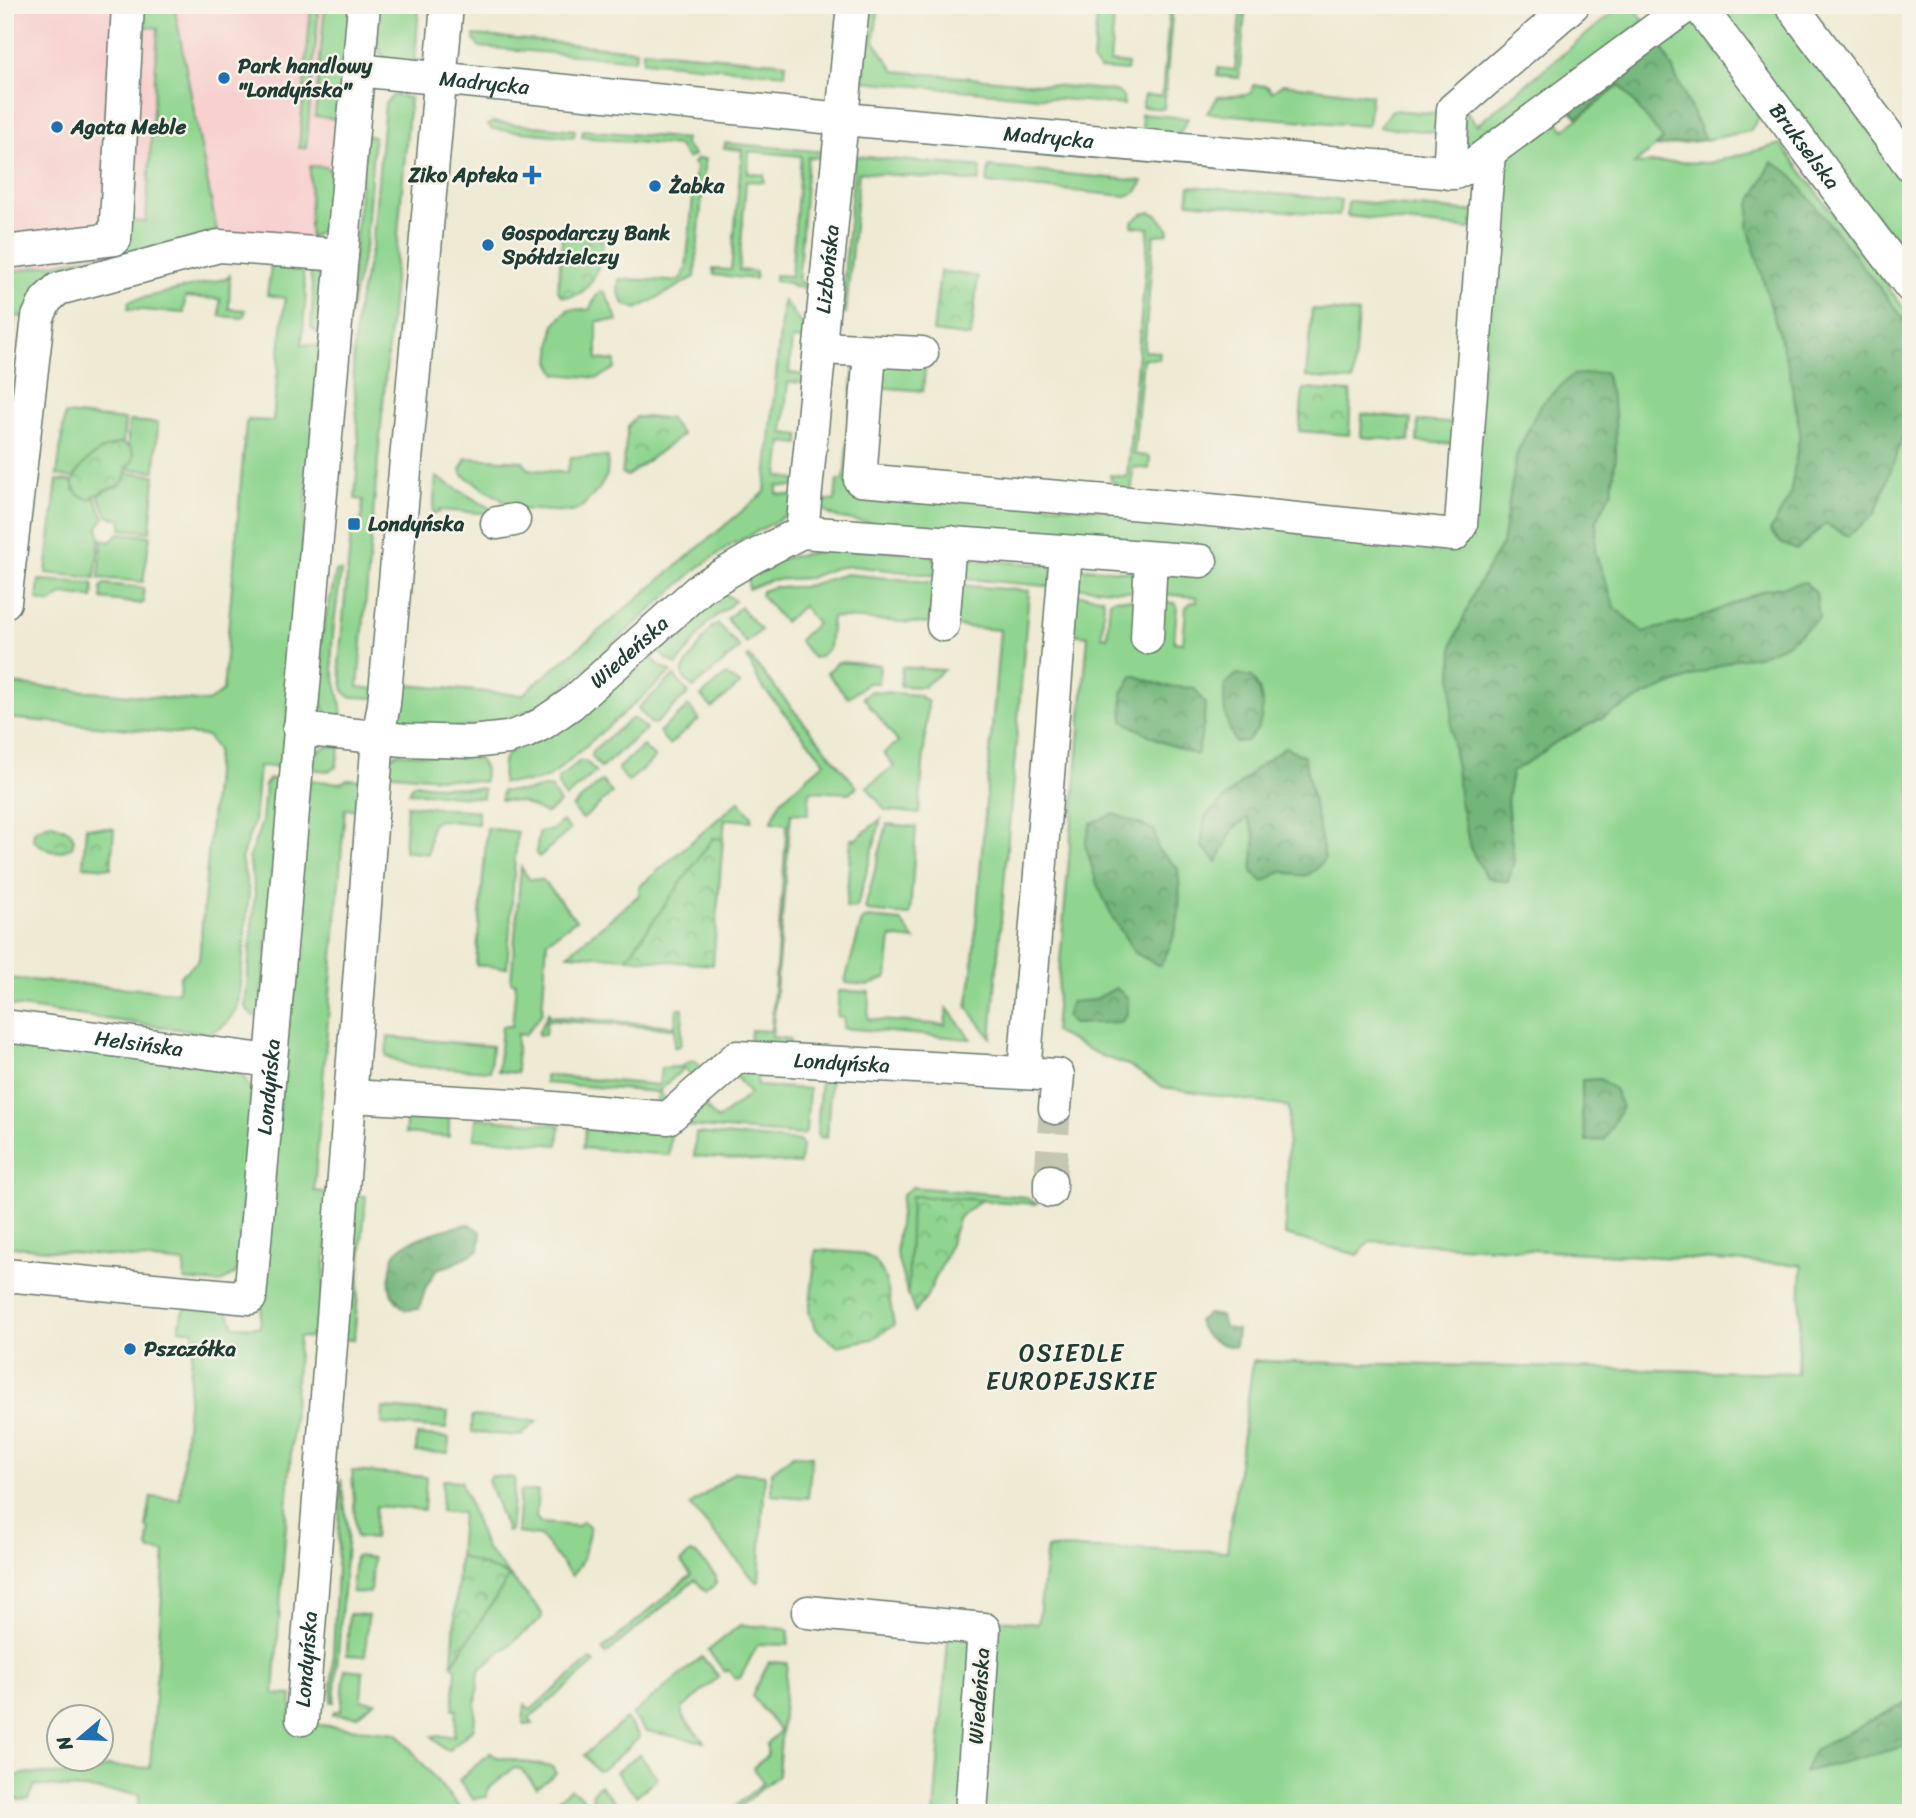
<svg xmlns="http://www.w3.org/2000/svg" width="1916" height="1818" viewBox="0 0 1916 1818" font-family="Sriracha,sans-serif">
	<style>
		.built { fill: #f7d0cf }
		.grass { fill: #8fd58f; stroke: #578962; stroke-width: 2 }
		.forest { fill: url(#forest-crowns); stroke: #497a57; stroke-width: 2 }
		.park { fill: url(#park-crowns); stroke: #578962; stroke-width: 2 }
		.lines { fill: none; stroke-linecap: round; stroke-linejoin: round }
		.minor-tunnel { stroke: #c5c7b3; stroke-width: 32; stroke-dasharray: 32 16; stroke-linecap: butt }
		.minor-casing { stroke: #687a6c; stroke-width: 35 }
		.minor { stroke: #fff; stroke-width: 32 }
		.poi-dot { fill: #1f6fb2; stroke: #f7f3e8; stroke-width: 2.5 }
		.labels { text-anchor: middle; stroke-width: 5; stroke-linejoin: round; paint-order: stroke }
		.poi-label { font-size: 21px; font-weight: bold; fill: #1f3d34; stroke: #f7f3e8; text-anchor: start }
		.street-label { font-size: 21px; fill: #1f3d34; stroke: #f7f3e8 }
		.quarter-label { font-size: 24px; letter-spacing: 2px; fill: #1f3d34; stroke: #f7f3e8 }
	</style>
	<defs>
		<pattern id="forest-crowns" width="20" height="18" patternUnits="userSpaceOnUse" patternTransform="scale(1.75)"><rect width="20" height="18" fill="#73b67a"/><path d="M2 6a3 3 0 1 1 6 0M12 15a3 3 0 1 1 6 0" fill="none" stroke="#5e9565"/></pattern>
		<pattern id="park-crowns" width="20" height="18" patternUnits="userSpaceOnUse" patternTransform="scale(1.75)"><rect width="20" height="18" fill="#8fd58f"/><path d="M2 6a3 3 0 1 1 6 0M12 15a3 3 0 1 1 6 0" fill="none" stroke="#74ae76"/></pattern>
	</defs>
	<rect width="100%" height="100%" fill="#f7f3e8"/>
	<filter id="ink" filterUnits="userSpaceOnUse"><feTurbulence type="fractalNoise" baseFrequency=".0143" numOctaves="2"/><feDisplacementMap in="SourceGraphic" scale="14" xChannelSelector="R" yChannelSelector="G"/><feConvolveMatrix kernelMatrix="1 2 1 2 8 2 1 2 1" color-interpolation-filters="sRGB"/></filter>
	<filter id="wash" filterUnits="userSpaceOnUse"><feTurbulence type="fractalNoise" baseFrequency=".00686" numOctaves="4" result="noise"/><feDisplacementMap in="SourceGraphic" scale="28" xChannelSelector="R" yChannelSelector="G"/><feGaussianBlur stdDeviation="1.57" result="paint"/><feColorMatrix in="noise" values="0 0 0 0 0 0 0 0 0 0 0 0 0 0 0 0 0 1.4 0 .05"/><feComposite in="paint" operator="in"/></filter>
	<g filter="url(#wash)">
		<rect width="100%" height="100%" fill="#efead3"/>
		<path class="built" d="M5,5h347l-11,115 -15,106 -16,12 -93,-6 -212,41z"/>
		<g class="grass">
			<path d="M142,5h32l43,227 -152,38 -19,14 -14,34 -17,-2 -10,80v-123l121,-23 3,-29 17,1 12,-194 -17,-2z"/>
			<path d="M311,5h8l-13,143h-7z"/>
			<path d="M325,5h27l-11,115 -26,-4z"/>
			<path d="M377,5h42l-4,55 16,2c-11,0 -25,3 -35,1 -27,-5 -20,-38 -19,-58z"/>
			<path d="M871,5h8l-5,36 21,30 221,20 7,5 1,9 -261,-24z"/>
			<path d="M1098,5h17l-5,57 18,2 -1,7 -28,-2 -6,-7z"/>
			<path d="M1170,5h3l-9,104 -22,-2 3,-12 17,1z"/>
			<path d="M1241,5h5l-7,73 -22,-2 1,-8 17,2z"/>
			<path d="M1610,5h22l12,16 -179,135 -1,-48 13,17 133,-110 2,-7z"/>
			<path d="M1711,5h62l61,74 77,109v73z"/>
			<path d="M1693,20l70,91 -13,20 -45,9 -46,-100z"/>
			<path d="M474,35l162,15 -1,10 -155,-13 -6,-7z"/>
			<path d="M643,50l143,13 -1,11 -142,-13z"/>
			<path d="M1283,84l88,11 -3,31 -161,-13 11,-16 28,-2 5,-2 2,-8 14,1 5,6z"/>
			<path d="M1620,85l44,55 -30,24 39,-2 36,1 72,-19 130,174v1495h-977l16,-199 88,10 9,-76 180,3 26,-190 544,12 5,-108 -432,-24 -12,14 -73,-20 4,-128 -126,-20 -35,-22 -26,-9 -48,-24 34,-396 -18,-2 3,-40 28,3 3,3 -2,36 5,1 3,-36 4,-3 61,5 2,3 -3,36 9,1 3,-36 6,-5h5v-5l-37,-3c2,-11 3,-17 14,-22l-316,-51c-17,-3 -35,-3 -41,-22l18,2 2,-21h7l11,-124 -2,131 613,55 37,-387 51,-38 10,13z"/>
			<path d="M396,95l14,3 -52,589 17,2 1,9 -26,-1 -6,-5 -5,-29 13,-141h9l2,-22 -8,-1 4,-56 -6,-76 1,-21 3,-36 15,-63 13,-143 6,-7z"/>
			<path d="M1392,110l48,4 5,19 -66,-6z"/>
			<path d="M1141,114l47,4 -8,15c-9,3 -28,2 -37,-3z"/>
			<path d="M492,122l83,8 -1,7 -82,-8 -4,-4z"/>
			<path d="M583,130l103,9 -2,5 10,11 -6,4 -10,-13 -96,-9z"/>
			<path d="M365,135l9,2 -8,106 -17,73z"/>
			<path d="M725,143l102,9 -3,6 -16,-1 -10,125 16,2 -1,4 -19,-1 -4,-4 -15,-2v-6l16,1 10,-120 -52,-5 -1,22 16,2v7l-18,-1 -7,89 17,2 -1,7 -41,-4 -1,-6 18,1 11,-120 -18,-2z"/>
			<path d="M855,156l126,11 -2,15 -120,-10 -13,141 -5,-1z"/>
			<path d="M697,159h8l-10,118 -58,32 -13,-5 -6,-13 1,-12 55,2 6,-1 6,-11 10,-102 -3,-4z"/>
			<path d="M310,166l17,1c15,24 9,58 -17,71z"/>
			<path d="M989,167l154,14 -6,11 -11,4 -139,-13z"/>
			<path d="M1190,186l151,14 -2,16 -151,-14z"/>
			<path d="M1348,201l129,11 -6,17 -124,-13z"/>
			<path d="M1151,212l6,3 12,15 -2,4 -13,1 -10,116 16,1 -1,7 -16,-1 -9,96 16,3 -1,12 -16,-2 -1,21 -7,6 -14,-14 -1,-5 17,2 22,-249 -17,-2v-4l10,-8z"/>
			<path d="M278,259l23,2 5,33 -4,50 18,2 -37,421 -24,-1 -5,56 -13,37 8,33 -11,114c-8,15 -15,24 -32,27l-201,-28v-27l173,14 2,-16 19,-16 18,-210 -10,-14 -200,-18 3,-34 198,18 15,-11 23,-268 2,-3 25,1 12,-123 -18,-3 4,-29z"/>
			<path d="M309,263c22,19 15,42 13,69l-7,-1 -4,-4 2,-32z"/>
			<path d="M230,274l-1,35 17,1 -3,8 -23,-2v-17l-35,-2 -1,16 -56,-4 1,-8 99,-23z"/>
			<path d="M602,291l3,2 13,28h-21v38l18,2v7l-17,10 -41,-4 -7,-12 4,-38 15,-15 20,1 9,-17z"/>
			<path d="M783,300l26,33v7l-17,-1 -3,34 17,2 -1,8 -17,-1 -5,51 17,2 -1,9 -17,-2 -4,34 17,3v8l-18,-1v8l17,2 -1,13 -16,12 -44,23 -34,23 -143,128c-54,34 -88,33 -150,33 -16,-10 -9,-25 -5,-41l5,-2 116,10 243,-203z"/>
			<path d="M1312,309l46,4 -5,68 -47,-4z"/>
			<path d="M891,357l23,2 11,10 -2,22 -45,-4 -1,-14z"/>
			<path d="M65,414l60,6 -2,24c-19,1 -41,17 -49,34l-17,-3z"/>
			<path d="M1362,414l49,5 -2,22 -48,-4z"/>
			<path d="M129,421l29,2 -3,48 -29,-2c3,-17 1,-31 3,-48z"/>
			<path d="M1418,421l46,3 -2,20 -45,-2z"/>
			<path d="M571,457h37l-1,18 -8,14 -18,19 -9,4 -56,-3 -53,-34 -2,-5 5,-12 57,3 5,8 39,4z"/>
			<path d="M126,473l29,2 -5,57 -29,-3v-9l-13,-4 -10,-21 28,-17z"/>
			<path d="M436,477l52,30 7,5 -2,2 -54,-4v3h-6z"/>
			<path d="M57,480l15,1 2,9 15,9 6,-2 9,21 -6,9 2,8 -5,43 -49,-5z"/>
			<path d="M119,533l31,3 -7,46 -44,-4 3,-39 8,3z"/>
			<path d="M830,549l101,4 9,23 -88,-10 -17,2 -26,10 -38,2 -23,9v-14l27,-15z"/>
			<path d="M965,559l85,6 6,22 -97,-9 1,-13z"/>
			<path d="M1083,568l53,4 6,20 -68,-5 4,-15z"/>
			<path d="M336,571h5c-3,29 -10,60 -9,89 1,21 12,41 9,61l-14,-7c-23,-43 2,-98 9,-143z"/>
			<path d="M846,574l93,9 -11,41 -96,-7 -3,31 -10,9 -6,1 -14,-18 18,-17 -14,-17 -19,16 -23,-27 1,-4 12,-4h29z"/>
			<path d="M39,580l53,3 2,3 -1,12 -30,-4 -12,9 -14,-3z"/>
			<path d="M104,584l39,4 1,14 -2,2 -40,-5 -1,-12z"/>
			<path d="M957,585l72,6 -38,447 -24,-31 4,-23 29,-354 -45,-4z"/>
			<path d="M723,592l12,9 -27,22 -31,42 -12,-7 -14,-13 46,-42z"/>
			<path d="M740,607l21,23 -15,13 -19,-24z"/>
			<path d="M718,624l22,24 -47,40 -9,-10 -1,-8 28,-42z"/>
			<path d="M645,650l14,15 12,7 -120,104 -17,6 -32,1 1,-21 5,-9z"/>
			<path d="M749,656l108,131 -8,6 -39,-2 -2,23 -17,-1 -19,224 18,2 -1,10 -39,-3 1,-16 20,1 16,-207 -16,-2 10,-22 44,-38 -65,-78 -13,-27z"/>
			<path d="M838,662l42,3 -2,18h-10l-20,15 -21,-25z"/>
			<path d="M902,667l42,3 -21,17 -23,-1z"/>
			<path d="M726,675l14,9 -28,24 -11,-12z"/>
			<path d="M674,676l15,17 -33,30 -5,1 -13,-16z"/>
			<path d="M871,691l47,4 10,7 -9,112 -34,-4 -18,-23 27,-21 -10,-13 14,-11 -35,-45z"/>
			<path d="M689,706l10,13 -30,26 -10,-13z"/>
			<path d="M631,719h4l11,10 -45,39 -9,-11v-6z"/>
			<path d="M328,746l12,1 -4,20 -7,4 -21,-2 7,-17z"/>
			<path d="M643,746l12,12 -27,24 -10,-14z"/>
			<path d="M398,753l81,6 6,10 -1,13 -101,-9 5,-15z"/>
			<path d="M580,761l7,1 9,10 -31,26 -7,-13v-6z"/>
			<path d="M282,778l-22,238h-7l-8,-9 10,-114 -6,-35 13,-36 3,-37 5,-6z"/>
			<path d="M349,779l17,1 -3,30 -18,-1 -31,382 17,2 -12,145 -20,-1 -25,357 18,1 -1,27 106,11 67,80h-326l1,-19 -104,-9 -6,14 -10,1 -7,-4 -4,-11c4,-9 11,-10 20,-12l57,3 23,-10 42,2 15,-216 -15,-1 -2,-4 1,-17 -3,-3 5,-30 29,2 14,-168 -15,-2 3,-16 5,-6 31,-3 10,8 6,14 26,1 48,-547 32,3z"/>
			<path d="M602,781l10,12 -29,26 -11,-12z"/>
			<path d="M413,784l71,5 -1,9 -74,-6z"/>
			<path d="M544,787l7,1 9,15 -14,11 -24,-12 -21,-2 1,-9h26z"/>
			<path d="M739,801l13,15v5l-27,-2 -2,20h-10l-86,119 -59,-4 71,-59v-8z"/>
			<path d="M407,805l71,6v13l-39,-4 -8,5 -3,29 -24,-3z"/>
			<path d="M881,819l-24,88 -11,1 5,-69h5z"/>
			<path d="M562,821l8,9 -31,27 -3,-3 3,-22 14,-2z"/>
			<path d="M887,824l29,3 -6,88 -43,-4 -2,-3z"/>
			<path d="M487,828l30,4 -10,136 -31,-3z"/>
			<path d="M521,867l8,12 14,1 33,40 -29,21 -5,72 -17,22 -8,-1v39l-19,-2 4,-45h10l4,-43 -5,-1z"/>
			<path d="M868,918l33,3 14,19 -24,-3 -4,40 -18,8 -22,-2 -2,-2 17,-61z"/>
			<path d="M839,991l30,1 -1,27 77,6 2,-17 24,31 -128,-11 1,-10 -7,-1z"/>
			<path d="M677,1008h6v2l-2,34 -3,3h-4l1,-18 -128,-9 -2,15 -6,1 -1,-3 11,-22v5l126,10z"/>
			<path d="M388,1037l104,9 -2,25 -79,-5 -25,-10z"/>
			<path d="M5,1038l229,32 11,9 7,14 -14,172 -3,9 -16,9 -35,-3 1,-17 -180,-17z"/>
			<path d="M694,1060l10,11 -8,10 -12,-13 -25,23 11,14 -13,4v-17l-112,-9v-7h8l106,9 2,-17 19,-1z"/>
			<path d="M758,1067l-1,19 52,3 -3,43 -3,3 -117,-9 -1,-3 19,-18 13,15 33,-26 -18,-22z"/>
			<path d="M821,1072l10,3 -4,63 -8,-1 -2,-3z"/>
			<path d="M407,1113l42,4v20l-44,-4z"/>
			<path d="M476,1118l84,7 -2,20 -84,-7z"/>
			<path d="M586,1127l85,6 -2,22 -86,-7z"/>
			<path d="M696,1133l103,8 3,4 -2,19 -106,-8z"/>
			<path d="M912,1187l113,10 12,7 -125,-8 -4,99 -12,-42 6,-58z"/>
			<path d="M349,1195l17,1 -12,144 -18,-1z"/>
			<path d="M383,1408l65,5 -2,16 -64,-5z"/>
			<path d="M472,1416l66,5 -19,15 -47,-4z"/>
			<path d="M417,1435l32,3 -1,15 -32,-1z"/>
			<path d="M793,1455l19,1 -4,42 -37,-3v-23z"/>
			<path d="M352,1471l74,6 -2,33 -48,-4 -2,33 -18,-2z"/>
			<path d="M735,1472l30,3 -6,107h-3l-66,-77z"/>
			<path d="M491,1476l24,2 -5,53 -3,1 -19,-52z"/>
			<path d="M341,1479l7,53 -14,170h-3z"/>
			<path d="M443,1480l18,1 24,66 57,66 -1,6 -62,51 -5,58 -25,22 -5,-1 -12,-13h22l3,-27h-4l3,-40 -4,-5 58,-88 -51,-20 3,-43 -21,-2z"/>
			<path d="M520,1491h18l-2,27 5,5 36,3 6,-5 7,7 -7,31 -11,17 -32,-40 -23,-3z"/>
			<path d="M690,1553l6,1 20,22v8l-10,8 -11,-12 -89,74 -4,-4 89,-75 -10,-13z"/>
			<path d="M355,1556l18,2 -3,35 -18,-1z"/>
			<path d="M349,1614l19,1 -3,41 -18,-1z"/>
			<path d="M740,1625l45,3 4,4 -1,13 -30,-1 -18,34 -5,1 -7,-9 -3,2 -17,-21z"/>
			<path d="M702,1657l17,20 -37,32v7l22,26 -58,-11 -14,-16z"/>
			<path d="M591,1659l4,4 -66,55 4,6 -8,1 -2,-4 2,-17 5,6z"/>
			<path d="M769,1662l18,1 -9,112 -45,38h-6l37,-31 -11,-14 14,-12v-12l13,-13 -28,-35z"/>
			<path d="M345,1669l18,2 -2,29 14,2 -18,14 -24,-1 1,-4h7z"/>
			<path d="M626,1719l13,16 -1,4 -36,31 -5,1 -13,-16z"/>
			<path d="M491,1752l2,4 59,11 4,6 -19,15 -16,-19 -7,-1 -27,22v7l-14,2 -14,-19z"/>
			<path d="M639,1754l19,24 -22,18 -20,-24z"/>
			<path d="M600,1785l22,26 -2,2h-29l2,-22z"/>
			<path d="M570,1789l13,8 -1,16h-24l-7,-8z"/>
		</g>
		<g class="forest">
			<path d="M1659,40l46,100 -50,7 8,-8 -43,-54 -42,33 -9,-9z"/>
			<path d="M1772,162l17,10 122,156v86l-36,100 -27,22 -23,-12 -28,26 -15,-6 -12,-13 20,-35 10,-64 -11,-62 -41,-143 2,-23z"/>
			<path d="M1605,372l10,41 1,42 -4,35 -15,30 -2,32 20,56 28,24 53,-13 69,-29 40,-8 11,11 3,25 -32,26 -29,12 -22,3 -90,36 -92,48 -13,11 -29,18 -5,30 7,59 -6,21 -22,-5 -16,-29 -10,-47 -9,-73 2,-85 22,-53 27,-46 15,-91 23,-48 33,-30z"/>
			<path d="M1237,674l15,3c10,13 14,34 6,50 -2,5 -8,10 -11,14l-12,1c-9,-20 -13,-36 -10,-57z"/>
			<path d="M1133,675l31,11 30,2 11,15 -1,19 -7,33 -35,-13 -39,-21 -1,-28z"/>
			<path d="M1285,747l19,9 21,102c-15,21 -19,20 -43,13l-18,11 -12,-10 3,-35 -7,-19 -14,10 -17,34 -16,-17 4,-28 53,-50z"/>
			<path d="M1114,814l40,16 4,20 20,18c4,39 2,64 -18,98l-25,-13 -22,-35 -16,-34 -12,-40 6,-21z"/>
			<path d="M1116,988l12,10 -1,17 -6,7 -49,2 -6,-7 5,-15 23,-2z"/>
			<path d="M1600,1079l14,10 8,18 -18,33 -18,1 -4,-24v-37z"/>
			<path d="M469,1224l12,8 -2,18 -28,15 -14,4 -11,18 -7,22 -13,1c-11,-9 -18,-17 -16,-32 1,-6 1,-16 4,-22 7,-17 58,-29 75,-32z"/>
			<path d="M1207,1314l14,2 3,11 13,3 -2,17c-18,-3 -33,-8 -37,-26z"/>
			<path d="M1911,1700v45l-107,27 10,-22z"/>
		</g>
		<g class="park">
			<path d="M586,229l8,2 9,10c-2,23 -12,60 -41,55l-4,-5 4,-53 13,-8z"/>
			<path d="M940,271l38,5 -7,61 -38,-5z"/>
			<path d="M1303,389l48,3 -2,43 -50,-4z"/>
			<path d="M636,417l33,1 13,17 -55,41 -5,-3 6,-46z"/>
			<path d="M121,443l9,4c5,7 5,16 -3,21 -2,17 -7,18 -22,22 -5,2 -10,7 -16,9l-11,-4 -6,-12c8,-20 28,-36 49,-40z"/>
			<path d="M50,823l20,8 4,8 -2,8c-16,9 -25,4 -39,-7l1,-9z"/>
			<path d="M86,827l28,2 -3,39 -28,-2z"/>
			<path d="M713,838l10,1 -10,126 -86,-7z"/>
			<path d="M911,1196l70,4 -22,17 -14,41 -20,42 -10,12 -7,-17z"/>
			<path d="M816,1250c15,1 31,1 45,4 29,6 28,49 33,71l-22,14 -35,7 -21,-17 -7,-16z"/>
			<path d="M459,1556l51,20 -58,88z"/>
		</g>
	</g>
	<g filter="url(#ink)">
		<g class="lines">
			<path class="minor-tunnel" d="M1050,1181l5,-73"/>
			<g class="minor-casing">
				<g id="minor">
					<path id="s1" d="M1698,5l213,282"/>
					<path d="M1791,5l120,161"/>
					<path id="s2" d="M357,70l486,49 612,54 17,-8 216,-160"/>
					<path d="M1449,173l4,-64 120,-104"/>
					<path d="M5,252l110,-13 13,-234"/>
					<path d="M820,348l102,5"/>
					<path d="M870,352l-10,128 340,29 254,26 7,-10 28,-372"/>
					<path d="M497,523l17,-3"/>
					<path id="s3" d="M802,532l51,-527"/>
					<path d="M5,602l33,-285 8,-17 12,-11 161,-43 123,9"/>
					<path d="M943,625l7,-83"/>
					<path d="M1147,638l4,-80"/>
					<path id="s4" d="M299,729l105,11 67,2 37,-4 18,-6 16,-8 29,-20 131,-117 53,-31 47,-24 399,29"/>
					<path id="s5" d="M5,1026l265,35"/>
					<path d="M1024,1072l42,-520"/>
					<path id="s6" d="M350,1096l180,10 138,12 69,-61 321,18 -3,33"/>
					<path d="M1050,1191v-10"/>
					<path id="s7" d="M5,1275l245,23 114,-1293"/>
					<path d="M808,1612l176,17 -13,184"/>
					<path id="s8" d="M302,1719c24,-327 49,-654 76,-982l6,-33 63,-699"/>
				</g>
			</g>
			<use href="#minor" class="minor"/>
		</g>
	</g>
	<g class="poi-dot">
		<circle cx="224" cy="78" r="7"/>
		<circle cx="57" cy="127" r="7"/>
		<path d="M528.5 164.5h7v7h7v7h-7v7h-7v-7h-7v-7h7z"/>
		<circle cx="655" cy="186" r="7"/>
		<circle cx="488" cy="245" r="7"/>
		<rect x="347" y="517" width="14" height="14" rx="3.5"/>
		<circle cx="130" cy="1349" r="7"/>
	</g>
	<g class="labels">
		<g class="poi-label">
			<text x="238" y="73">Park handlowy<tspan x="238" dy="24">"Londyńska"</tspan></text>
			<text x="71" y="134">Agata Meble</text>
			<text x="518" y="182" text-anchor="end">Ziko Apteka</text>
			<text x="669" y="193">Żabka</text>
			<text x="502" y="240">Gospodarczy Bank<tspan x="502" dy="24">Spółdzielczy</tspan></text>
			<text x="368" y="531">Londyńska</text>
			<text x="144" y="1356">Pszczółka</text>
		</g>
		<g class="street-label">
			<text dy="7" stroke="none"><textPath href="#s2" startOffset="128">Madrycka</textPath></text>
			<text dy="7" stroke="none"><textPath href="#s2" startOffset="695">Madrycka</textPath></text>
			<text dy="7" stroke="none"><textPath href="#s1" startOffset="177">Brukselska</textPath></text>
			<text dy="7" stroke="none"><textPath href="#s3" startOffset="264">Lizbońska</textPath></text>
			<text dy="7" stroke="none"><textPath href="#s4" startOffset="360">Wiedeńska</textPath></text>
			<text dy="7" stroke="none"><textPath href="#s5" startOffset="135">Helsińska</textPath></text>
			<text dy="7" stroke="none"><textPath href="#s6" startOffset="516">Londyńska</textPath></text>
			<text dy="7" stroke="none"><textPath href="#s7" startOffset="458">Londyńska</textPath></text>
			<text dy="7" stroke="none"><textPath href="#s8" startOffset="60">Londyńska</textPath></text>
			<text transform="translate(979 1696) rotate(-86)" y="7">Wiedeńska</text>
		</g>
		<g class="quarter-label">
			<text x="1072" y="1361">OSIEDLE<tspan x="1072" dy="28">EUROPEJSKIE</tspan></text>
		</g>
	</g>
	<rect width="1916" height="1818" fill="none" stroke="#f7f3e8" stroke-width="28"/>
	<g transform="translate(80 1738) rotate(251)"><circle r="33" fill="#f7f3e8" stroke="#a1aaa0" stroke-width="2"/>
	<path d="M0-5L12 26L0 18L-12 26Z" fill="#1f6fb2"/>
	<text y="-10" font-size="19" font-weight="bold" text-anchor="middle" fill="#1f3d34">N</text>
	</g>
</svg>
